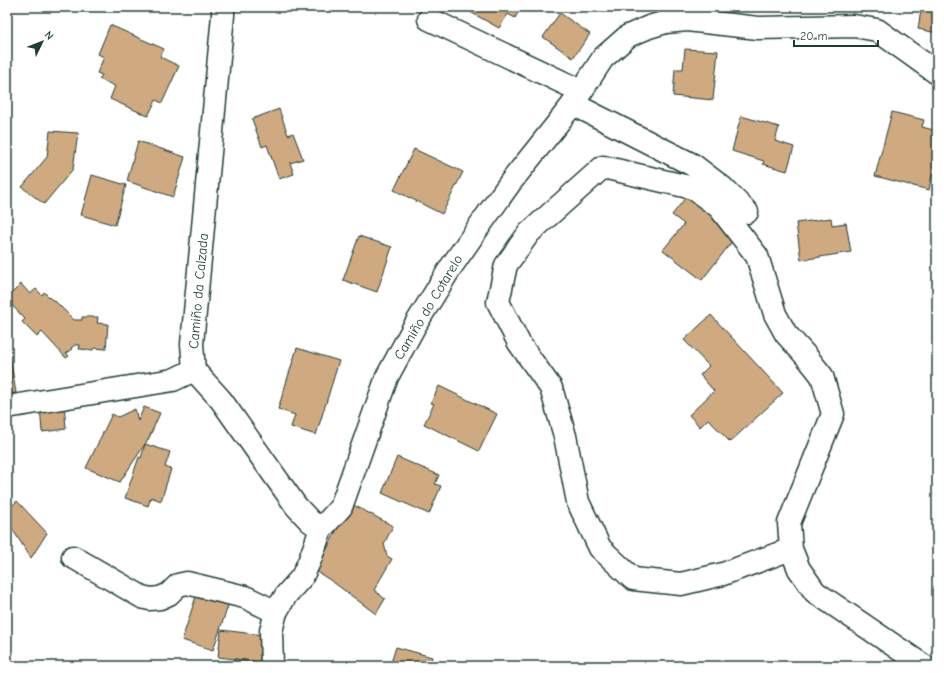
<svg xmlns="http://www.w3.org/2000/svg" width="944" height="673" viewBox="0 0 944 673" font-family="'Comic Neue',sans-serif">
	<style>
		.building { fill: #cfaa81; stroke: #1f3d34 }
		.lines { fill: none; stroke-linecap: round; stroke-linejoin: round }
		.minor-casing { stroke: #1f3d34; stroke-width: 25 }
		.minor { stroke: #fff; stroke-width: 22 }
		.labels { text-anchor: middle; stroke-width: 3; stroke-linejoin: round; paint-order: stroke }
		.street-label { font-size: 14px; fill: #1f3d34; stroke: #fff }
	</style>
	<rect width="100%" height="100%" fill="#fff"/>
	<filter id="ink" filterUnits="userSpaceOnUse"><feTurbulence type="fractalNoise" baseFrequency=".025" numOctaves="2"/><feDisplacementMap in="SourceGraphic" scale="8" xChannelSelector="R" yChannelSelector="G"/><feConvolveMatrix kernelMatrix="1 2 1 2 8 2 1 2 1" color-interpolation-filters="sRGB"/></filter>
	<g filter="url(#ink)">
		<g class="building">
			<path d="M464,7h57l-6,11 -7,-4 -9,14 -36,-20z"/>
			<path d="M919,7h18v26l-19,-4 3,-19h-3z"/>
			<path d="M560,13l30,21 -17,24 -30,-21z"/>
			<path d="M110,25l54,24 -4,8 19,9 -17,37 -6,-3 -8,16 -38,-17 5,-13 -16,-7 3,-4 -5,-2 7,-16 -6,-3z"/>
			<path d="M685,49l33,2 -5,49 -40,-4 2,-27h8z"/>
			<path d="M279,109l9,26 5,-2 10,26 -13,4 4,11 -15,5 -12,-34 -5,2 -10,-28z"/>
			<path d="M892,112l32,8 -2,7 15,4v45l-5,-1 -3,15 -54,-14z"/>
			<path d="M741,116l38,11 -4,14 19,6 -7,24 -24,-7 1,-3 -32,-10z"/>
			<path d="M50,131l28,2 -5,36 -29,35 -22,-17 25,-30z"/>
			<path d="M138,141l47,16 -12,40 -46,-16z"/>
			<path d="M414,149l49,23 -21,42 -48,-24z"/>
			<path d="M92,175l34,10 -11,40 -34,-10z"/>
			<path d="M690,192l36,34 -3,4 11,9 -32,41 -39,-30 21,-26 -12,-9z"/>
			<path d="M831,218l1,7 14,-2 5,29 -50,8 -5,-37z"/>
			<path d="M359,236l33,11 -15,45 -34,-12z"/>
			<path d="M21,284l9,10 6,-5 6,6 2,-3 8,8 1,-1 21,21h8v-3h16l-1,6 11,1 -2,25 -12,-1 -1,2 -14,-1 1,-4h-5l-4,3 1,1 -6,4 3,3 -3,2 -24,-26 -5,5 -15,-15 3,-3 -18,-19v-2z"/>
			<path d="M711,315l72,78 -53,49 -22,-23 -8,8 -11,-12 25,-24 -14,-16 9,-9 -25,-26z"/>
			<path d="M297,348l42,13 -23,74 -25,-8 4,-12 -17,-6z"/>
			<path d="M10,356l6,37 -9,1v-37z"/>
			<path d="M439,386l58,28 -18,37 -55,-27 10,-20 -3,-1z"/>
			<path d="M64,403l2,26 -24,3 -2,-26z"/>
			<path d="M144,407l16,6 -11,25 -29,44 -34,-14 26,-54 6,3 17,-8 3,12z"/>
			<path d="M145,444l25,8 -5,15 6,2 -10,32 -10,-4 -3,9 -23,-8 14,-41 2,1z"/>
			<path d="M397,457l42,18 -4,9 6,2 -12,28 -47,-21z"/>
			<path d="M17,501l30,32 -16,25 -24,-37v-10z"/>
			<path d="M350,503l43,23 -9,18 3,12 5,3 -18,31 11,9 -9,15 -43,-32 -17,-11z"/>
			<path d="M198,590l32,10 -17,50 -31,-10z"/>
			<path d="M221,630l42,5 -3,27 -42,-5z"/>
			<path d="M396,647l36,10 -2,9h-40z"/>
			<path d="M234,659l27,3v4h-27z"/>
		</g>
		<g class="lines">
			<g class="minor-casing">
				<g id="minor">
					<path d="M223,7v8l-31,329 2,26 27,30 75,106 14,15 11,8"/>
					<path d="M429,19l152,72"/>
					<path d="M573,104l120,61 30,23 24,24"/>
					<path d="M7,407l166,-27 21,-10"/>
					<path d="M791,549l-68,25 -42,10 -48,-5 -33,-31 -22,-46 -13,-66 -14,-48 -32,-45 -21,-41 8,-37 23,-32 74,-66 90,21 26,19 38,49 18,58 11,20 21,23 15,19 11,38 -44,109 2,26 8,20 16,23 109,74"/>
					<path d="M73,557l69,40 8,2 10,-1 9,-4 9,-9 9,-2 58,14 31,15"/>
					<path d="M272,666l-1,-35 5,-19 10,-17 16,-18 7,-15 12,-33 20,-22 46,-130 27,-50 37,-60 27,-39 32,-45 63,-79 30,-46 25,-22 21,-9 17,-5 21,-2 71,8 96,-2 23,4 60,43"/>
				</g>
			</g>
			<use href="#minor" class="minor"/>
		</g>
	</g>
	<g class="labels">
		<g class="street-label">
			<text transform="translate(198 291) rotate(-85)" y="5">Camiño da Calzada</text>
			<text transform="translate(428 307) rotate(-59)" y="5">Camiño do Cotarelo</text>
		</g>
	</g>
	<rect width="944" height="673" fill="none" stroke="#fff" stroke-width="24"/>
	<rect x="12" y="12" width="920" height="649" fill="none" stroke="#1f3d34" stroke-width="1.5" filter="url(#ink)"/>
	<g transform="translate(42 42) rotate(47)" stroke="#ffffff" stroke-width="3" paint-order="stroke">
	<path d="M0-3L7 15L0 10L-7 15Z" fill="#1f3d34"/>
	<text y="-6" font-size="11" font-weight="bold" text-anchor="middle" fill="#1f3d34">N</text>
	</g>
	<path d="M794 40v6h84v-6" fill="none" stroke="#1f3d34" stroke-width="2"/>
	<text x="800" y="40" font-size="12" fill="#1f3d34" stroke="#ffffff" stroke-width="3" paint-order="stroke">20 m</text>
</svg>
